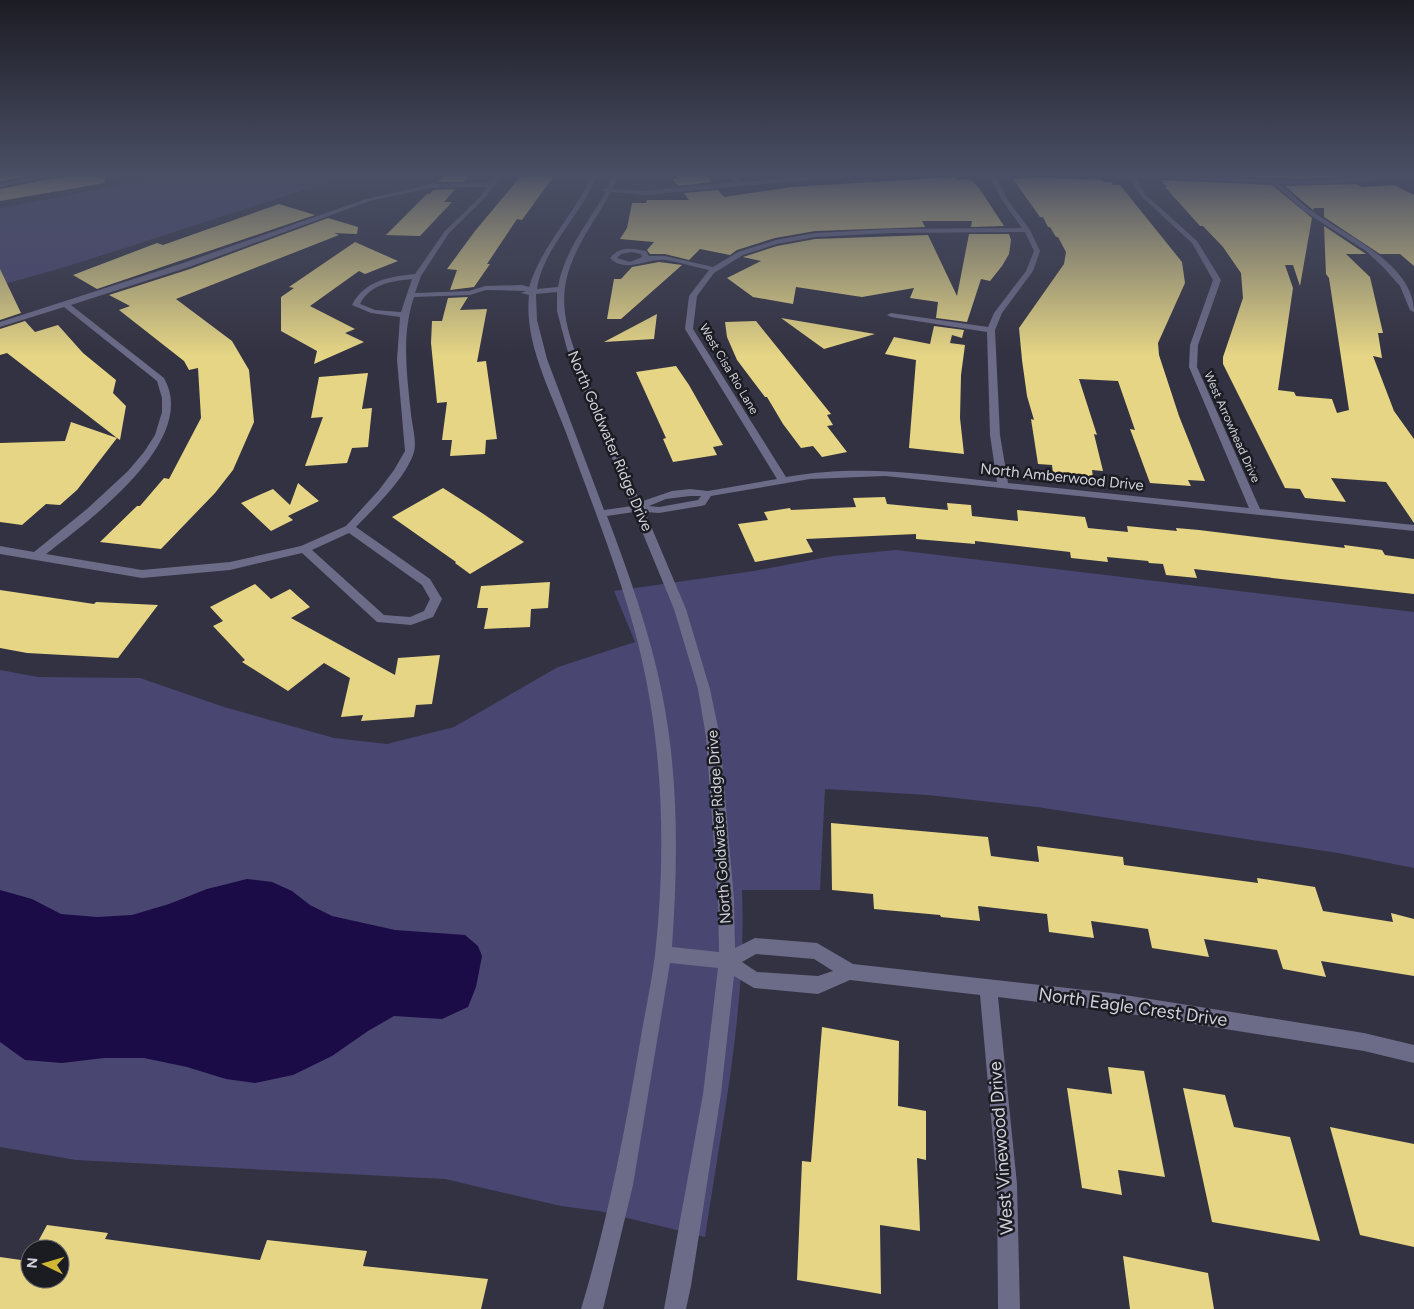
<svg xmlns="http://www.w3.org/2000/svg" width="1414" height="1309" viewBox="0 0 1414 1309" font-family="Figtree,sans-serif">
	<style>
		.green { fill: #494671 }
		.water { fill: #1b0b46 }
		.building { fill: #e5d585 }
		.lines { fill: none; stroke-linecap: round; stroke-linejoin: round }
		.minor { fill: #6c6b88; fill-rule: evenodd }
		.labels { text-anchor: middle; stroke-width: 5; stroke-linejoin: round; paint-order: stroke }
		.far-street-label { font-size: 12px; fill: #d1d1dc; stroke: #1b1b22 }
		.street-label { font-size: 15px; fill: #d1d1dc; stroke: #1b1b22 }
		.near-street-label { font-size: 18px; fill: #d1d1dc; stroke: #1b1b22 }
	</style>
	<rect width="100%" height="100%" fill="#333242"/>
	<g class="green">
		<path d="M162,173h202c-122,33 -241,80 -364,112v-77c54,-10 109,-19 162,-35z"/>
		<path d="M896,550l518,62v256l-76,-15 -301,-46 -109,-12 -103,-6 -5,101h-78c5,116 -20,232 -37,347l-106,-26 -38,-5 -116,-27 -369,-19 -76,-13v-477l38,7 102,1 84,29 110,31 53,6 67,-17 104,-60 77,-25 -21,-51 140,-20 79,-15z"/>
	</g>
	<path class="water" d="M247,879l25,3 20,9 18,14 22,11 63,14 70,5 13,11 4,10 -6,31 -8,20 -26,12 -48,-3 -26,15 -36,25 -39,19 -38,8 -29,-4 -39,-12 -43,-9h-40l-42,5 -37,-3 -25,-18v-152l32,9 29,15 36,3 35,-2 37,-11 38,-15z"/>
	<g class="building">
		<path d="M0,173h49l-49,8z"/>
		<path d="M73,173h31l1,10 -105,18v-12l71,-14z"/>
		<path d="M445,173h26l-8,9h-25z"/>
		<path d="M526,173h30l-34,47 -5,-1 -30,45h3l-16,23 -24,3 7,-20 -10,-1 28,-38 45,-54h5z"/>
		<path d="M674,173h30l8,9 -34,4 -5,-7h5z"/>
		<path d="M1156,173h179l7,3 -37,3z"/>
		<path d="M953,177l4,3 13,-1 9,9 25,38 -33,1 1,-6h-50l3,6 -110,4 -40,7 -38,12 -7,5 -30,-6 -11,11 -24,-6h-15l-3,-4 7,-8 -34,-3 7,-11 5,-25h14l1,-3h42l-5,-7 34,-3 6,7 68,-10z"/>
		<path d="M1022,177l80,3 2,2h8l1,3h7l62,77 3,21 -27,60 1,12 20,61 26,65 -17,-1 3,6 -41,-3 -20,-54 5,1 -17,-49 -39,-2 18,56 -3,-1 9,37 -11,-1 1,7 -40,-4 -1,-8 -14,-1 -7,-45 3,1 -7,-24 -5,-36 -3,-32 45,-64 2,-12 -8,-15h-2l-6,-10h-2l-5,-10h-3l-27,-38h11z"/>
		<path d="M1161,180l111,5 40,33 -12,68 -7,-21h-8l8,23 -15,102 16,2 2,4 36,3 5,14 12,-3 -20,-132 -3,-4 -2,-48 42,28h-20l24,23 13,56h-5l4,25 -9,-2 21,55 20,28v84l-28,-41 -55,-4 15,24 -41,-4 -5,-9 -15,-1 -62,-124v-7l20,-59 -2,-25 -18,-26 -20,-21h-3l-35,-39h2z"/>
		<path d="M1355,184l7,3 32,-2 20,10v71l-14,-12h-20l-56,-37v-9h-10l-1,2 -28,-24z"/>
		<path d="M455,189l-11,13h8l-32,34 -34,-1 42,-42 1,2 4,-5z"/>
		<path d="M279,204l36,11 -218,74 -24,-14 84,-32 6,2z"/>
		<path d="M328,218l30,9 -1,7 -23,-1 5,2 -163,64 56,42 17,29 5,52 -21,48 -18,23 -54,56 -61,-7 37,-36h3l24,-28 5,1 32,-61 -3,-50 -9,2 -5,-9 -65,-51 11,-4 -21,-11 81,-26z"/>
		<path d="M969,234h40l2,6 -2,14 -7,12 -12,15 -9,-2 -14,43 -31,-4 2,-16 -28,-4 4,-10 -52,9 -66,-10 -3,17 -40,-7 -26,-19 34,-17 -18,-4 34,-11 38,-7 113,-4 29,61z"/>
		<path d="M355,242l43,19 -33,13 -6,-3 -49,35 45,23 -10,4 19,9 -50,22 3,-13 -36,-20v-34l13,-9 -5,-1z"/>
		<path d="M659,262l23,3 -61,54h-14l7,-40h7l11,-12z"/>
		<path d="M0,269l21,44 -21,7z"/>
		<path d="M468,297l-8,13 27,-1 -10,53 9,-1 11,78 -11,1 -1,14 -35,2 2,-16h-10l5,-38 -10,1 -6,-60 1,-22h10l6,-23z"/>
		<path d="M657,314l-3,25 -50,3z"/>
		<path d="M781,318l94,16 -51,15z"/>
		<path d="M25,321l10,11 23,-7 25,28 33,27 -3,13 13,13 -6,34 -3,-2 -40,52 -17,15 -14,-1 -24,21 -22,-3v-79l65,-2 6,-19 46,16 -110,-85 -7,2v-26z"/>
		<path d="M756,321l75,93 -4,1 6,10 -6,1 20,26 -25,5 -9,-11 -12,2 -18,-24 -16,-27h-2l-28,-37 -10,-23 -2,-15z"/>
		<path d="M934,326l30,4 -2,8 -10,-3 -2,8 15,2 -4,30 -1,43 4,36 -55,-6 7,-88 -31,-6 9,-17 36,7z"/>
		<path d="M676,366l13,19 34,60 -10,2 4,8 -44,7 -10,-23 3,-1 -30,-66z"/>
		<path d="M368,373l-6,36 10,-1 -4,39 -16,1 -5,15 -42,3 18,-49 -12,1 8,-41z"/>
		<path d="M298,483l21,18 -31,15 5,4 -22,11 -30,-28 32,-14 17,16z"/>
		<path d="M443,488l39,25 42,29 -54,32 -15,-11 1,-1 -64,-45z"/>
		<path d="M885,497l2,7 61,6 -1,-7 24,2 1,11 46,5 -1,-11 68,7 3,11 40,4 -1,-6 50,5 -1,-3 23,2 146,18 -1,-3 38,5 3,5 29,4v35l-220,-25 3,9 -31,-3 -3,-11 -14,-1 -1,-2 -41,-4 1,5 -37,-4 -1,-6 -95,-11v3l-59,-5v-5l-110,5 7,13 -58,10 -17,-38 30,-4 -4,-8 26,-4 1,2 65,-3 -3,-9z"/>
		<path d="M550,582l-2,26 -17,1 -1,18 -46,2 4,-21h-11l4,-22z"/>
		<path d="M255,584l16,15 19,-10 20,18 -19,11 104,57 3,-17 42,-3 -8,49 -16,1 -2,12 -53,4 2,-6 -22,2 9,-39 -26,-15 -36,28 -46,-29 3,-2 -32,-34 10,-5 -13,-14z"/>
		<path d="M0,590l94,14 2,-2 62,3 -40,53 -91,-5 -27,-5z"/>
		<path d="M831,823l157,14 3,19 48,6 -2,-16 86,11 1,8 134,18 -1,-5 58,9 8,24 70,11 -2,-9 23,6v57l-93,-15 5,16 -43,-8 -6,-19 -73,-11 5,18 -57,-9 -4,-19 -57,-8 3,17 -45,-6 -2,-18 -69,-8 2,15 -39,-4 -1,-2 -66,-6 -1,-15 -41,-4z"/>
		<path d="M822,1027l77,14 -1,65 28,5v49l-9,-2 3,73 -40,-6 1,69 -84,-14 5,-119 9,1z"/>
		<path d="M1108,1067l36,4 21,106 -47,-7 4,25 -40,-7 -15,-100 45,6z"/>
		<path d="M1183,1088l42,7 9,32 56,10 30,104 -108,-19z"/>
		<path d="M1330,1127l84,17v103l-54,-12z"/>
		<path d="M47,1225l61,8 -3,6 155,21 7,-20 100,11 -4,15 125,13 -7,30h-481v-52l28,4 2,-4v22h30v-30h-26z"/>
		<path d="M1123,1256l85,17 6,36h-84z"/>
	</g>
	<g class="lines">
		<g class="minor">
			<path d="M59,173h12l-71,14v-4z"/>
			<path d="M497,173h6l-18,25 -36,35 -28,43 -6,17 54,-2 16,-5 37,-1 7,2c13,-43 47,-73 63,-114h6c-15,41 -55,74 -61,116l21,-2c6,-36 30,-64 48,-95l-6,-2 7,-2 6,-15h6l-6,16 32,2 90,-9 -10,-9h6l10,9 116,-9h27l-239,22 -34,-3c-15,28 -36,53 -44,85 -12,46 17,93 34,134 13,30 26,61 39,91l32,-11 18,-2 18,2 69,-12 -92,-150 4,-33 20,-26c-15,-3 -29,-8 -43,-10 -19,-2 -40,14 -56,-2 10,-12 22,-10 36,-7l3,5h16l48,11 25,-15 38,-12 39,-7 76,-4 131,-1 -19,-26 -15,-29h6l15,29 21,28 10,21 -7,20 -31,42 -7,17 5,105 8,48 241,25 -60,-141 1,-22 23,-65 -21,-37 -50,-46 -13,-20 -56,-2 -3,-2h39l196,8 109,-8v2c-45,6 -89,11 -134,9 10,8 19,18 29,25 34,25 105,54 105,103l-4,-2 -10,-24 -17,-19 -17,-16 -62,-40 -31,-28 -138,-6 11,18 51,46 24,39 -23,65 -1,22 63,142 154,16v6l-529,-55 -75,3 -99,17 -6,9 -4,1 -42,7 -14,-1 41,97 24,80 10,48 14,163 1,48 20,-10 62,5 36,21 259,29 252,40 50,12v18l-50,-12 -252,-40 -114,-14 19,187 3,125h-22l-1,-125 -17,-189 -130,-15 -32,14 -64,-6 -20,-12 -13,118 -30,192 -5,23h-22l39,-215 15,-126 -48,-5 -37,222 -30,124h-22c26,-86 43,-173 58,-261 5,-31 12,-62 16,-93 12,-109 8,-221 -21,-327 -19,-68 -45,-132 -69,-198 -16,-42 -41,-89 -36,-135l-8,-2 5,-2 -40,-1 -16,5 -56,2c-13,38 -7,78 -3,117 1,11 6,28 3,38 -8,26 -39,55 -58,75l74,52 12,20 -9,18 -22,8 -34,-3 -75,-69 -72,17 -88,8 -142,-24v-8l34,6 53,-43 41,-38 16,-19 11,-17 7,-23v-14l-5,-17 -93,-74 -64,20v-5l183,-59 183,-64 65,-15 59,-1zM487,187l-6,9 -36,35 -30,43c-26,3 -50,6 -63,31l19,8 29,4 -3,43 8,91 -11,19 -15,20 -33,36 -45,20 -71,16 -88,8 -96,-16c42,-33 154,-113 118,-176l-93,-73 118,-38 181,-66 61,-13zM1025,232l9,19 -8,20 -32,42 -6,14 -97,-14 -4,2 4,2 96,15 3,103 7,47c-72,-8 -139,-18 -211,-5l-93,-148 4,-33 17,-23 29,-18 34,-11 38,-7 76,-4zM632,252l9,2 1,3 -12,5 -13,-4 4,-4zM412,279l-11,33 -26,-2 -15,-6c10,-20 32,-23 52,-25zM557,292v19l10,38 65,157 -28,4 -57,-151 -10,-39 -1,-26zM690,496h11l-3,4 -39,7 -10,-1 17,-7zM634,512l40,97 24,80 8,48 12,163 1,52 -47,-5c6,-84 7,-170 -10,-254 -12,-60 -33,-119 -55,-177zM349,533l73,52 8,14 -6,12 -14,6 -26,-2 -72,-65zM756,954l58,5 19,12 -15,5 -61,-4 -15,-10z"/>
		</g>
	</g>
	<linearGradient id="sky" x2="0" y2="1"><stop stop-color="#1c1c24"/><stop offset="0.49" stop-color="#4a4f65"/><stop offset="1" stop-color="#4a4f65" stop-opacity="0"/></linearGradient>
	<rect width="1414" height="356" fill="url(#sky)"/>
	<g class="labels">
		<g class="far-street-label">
			<text transform="translate(729 369) rotate(59)" y="4">West Cisa Rio Lane</text>
			<text transform="translate(1232 427) rotate(66)" y="4">West Arrowhead Drive</text>
		</g>
		<g class="street-label">
			<text transform="translate(610 441) rotate(67)" y="5">North Goldwater Ridge Drive</text>
			<text transform="translate(1062 477) rotate(6)" y="5">North Amberwood Drive</text>
			<text transform="translate(719 827) rotate(-94)" y="5">North Goldwater Ridge Drive</text>
		</g>
		<g class="near-street-label">
			<text transform="translate(1133 1007) rotate(8)" y="6">North Eagle Crest Drive</text>
			<text transform="translate(1001 1148) rotate(-94)" y="6">West Vinewood Drive</text>
		</g>
	</g>
	<g transform="translate(45 1264) rotate(275)"><circle r="24" fill="#1b1b22" stroke="#64646c"/>
	<path d="M0-4L9 19L0 12L-9 19Z" fill="#d0b736"/>
	<text y="-8" font-size="14" font-weight="bold" text-anchor="middle" fill="#d1d1dc">N</text>
	</g>
</svg>
